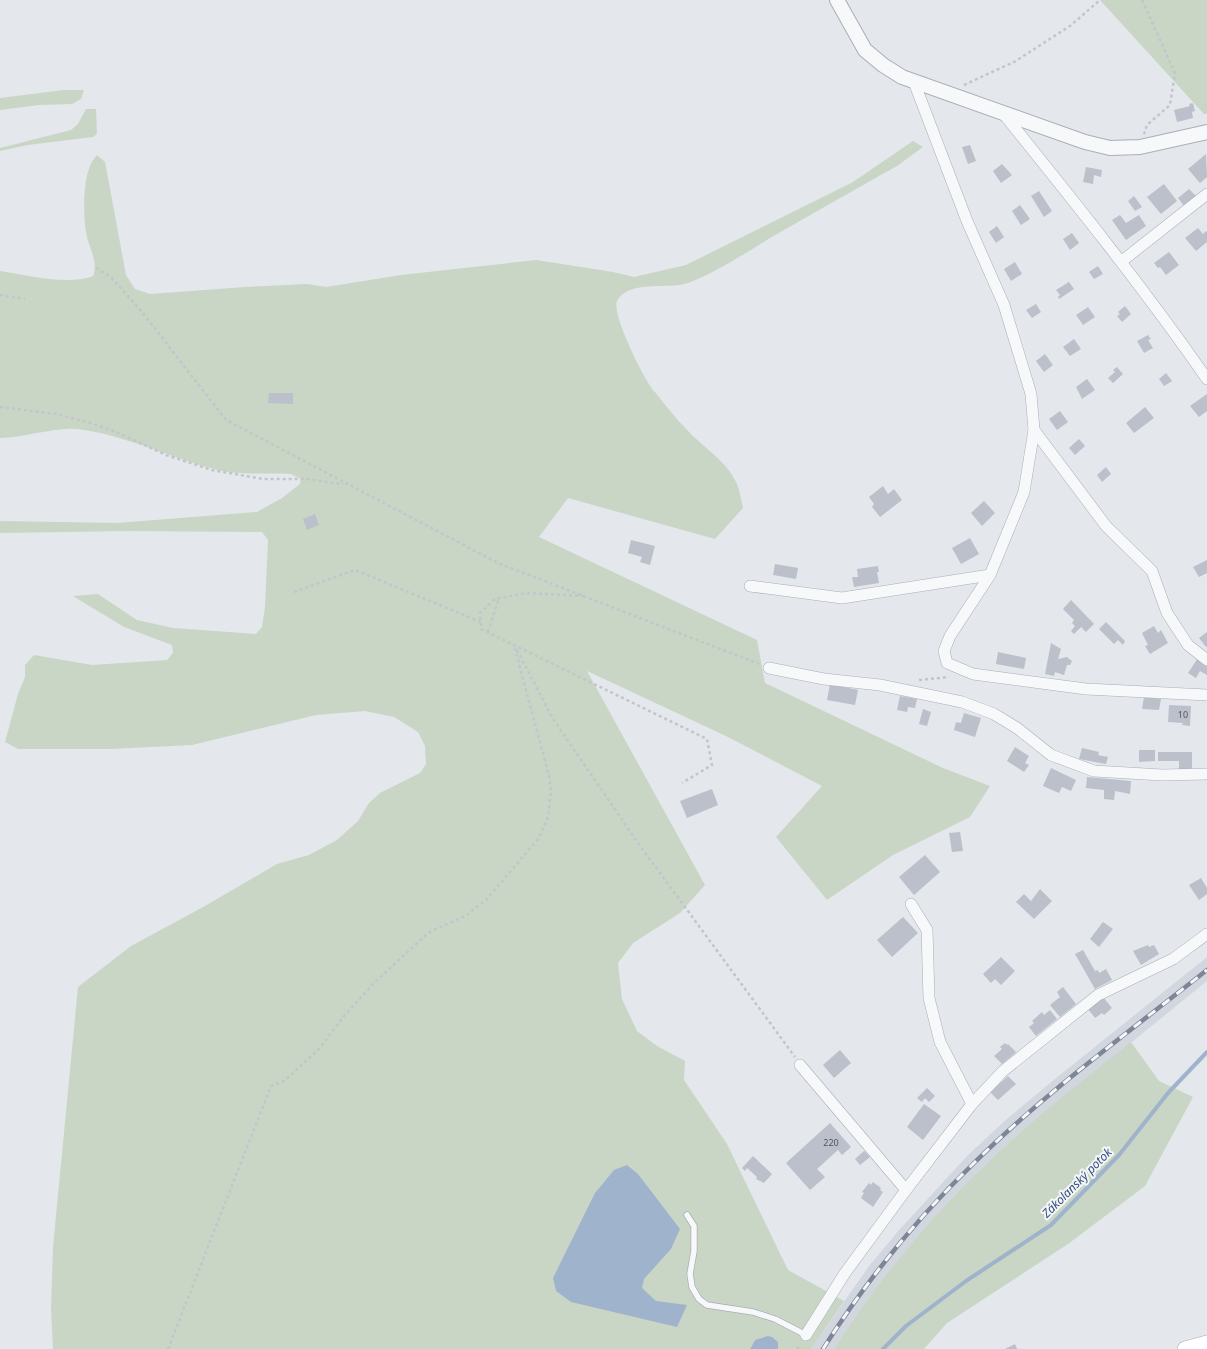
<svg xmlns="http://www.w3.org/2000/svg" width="1207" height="1349" viewBox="0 0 1207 1349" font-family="'Noto Sans',sans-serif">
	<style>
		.built { fill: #d2d6de }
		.green { fill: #c9d6c5 }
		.water { fill: #9fb4cc }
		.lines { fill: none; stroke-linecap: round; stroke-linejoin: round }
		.stream { stroke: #9fb4cc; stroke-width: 4 }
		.building { fill: #bbc0ca }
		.service-casing { stroke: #a9aeb7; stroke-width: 7 }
		.minor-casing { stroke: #a9aeb7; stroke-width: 12 }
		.tertiary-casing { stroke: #a9aeb7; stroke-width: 16 }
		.secondary-casing { stroke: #a9aeb7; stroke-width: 16 }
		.path { stroke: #c2c5cb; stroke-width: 2.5; stroke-dasharray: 3 3; stroke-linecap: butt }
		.service { stroke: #f7f8fa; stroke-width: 5.5 }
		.minor { stroke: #f7f8fa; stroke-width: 11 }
		.tertiary { stroke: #f7f8fa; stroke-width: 14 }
		.secondary { stroke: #fff; stroke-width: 15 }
		.rail-casing { stroke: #7d8696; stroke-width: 4.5 }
		.rail { stroke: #f4f6f9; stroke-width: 3; stroke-dasharray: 9; stroke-linecap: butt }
		.labels { text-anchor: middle; stroke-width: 4; stroke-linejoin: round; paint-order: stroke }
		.number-label { font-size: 9px; fill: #4f5766 }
		.water-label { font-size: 12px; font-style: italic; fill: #34527a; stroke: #f4f6f9 }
	</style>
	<rect width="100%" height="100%" fill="#e4e7ec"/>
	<path class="built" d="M1207,957v24l-186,151 -39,36 -123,144 -25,37h-23l58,-83 31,-37 68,-74 40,-37 47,-39z"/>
	<g class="green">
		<path d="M1100,0h107v114h-3z"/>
		<path d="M64,90h20l-3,9 -9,5 -33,1 -39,5v-12z"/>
		<path d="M86,109h10l1,25 -4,3 -65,8 -28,6v-3l71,-18 7,-6z"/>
		<path d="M913,141l10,6 -26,19c-43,24 -85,48 -127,72 -26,16 -53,34 -82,45 -20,7 -59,-4 -71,18 -6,12 28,81 38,91 11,14 23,29 35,41 16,16 38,30 47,51 3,7 4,16 6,24l-28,31 -147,-41 -29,39 218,103 8,43 178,85 47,18 -20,31 -77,38 -66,45 -51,-63 46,-51 -96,-50 -139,-65 118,214 -25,28 -47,30 -15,20 4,36 15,32 20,15 28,15 -1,19 43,64 61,126 56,31 -33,48h-33v-7l-23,-2 -5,9h-697l-2,-40 2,-62 25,-260 53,-41 74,-40 72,-42 32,-9 28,-15 21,-19 11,-18 11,-10 40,-20 6,-9 -1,-18 -7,-14 -24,-15 -29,-6 -49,4 -124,30 -82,4h-92l-13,-7 13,-48 7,-17v-12l9,-10 58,10 75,-5 6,-7 -1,-8 -48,-18 -51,-31 25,-2 39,26 36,8 83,6 6,-7 3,-20 3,-67 -6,-8 -135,-1 -127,2v-12l117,2 140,-11 25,-14 18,-14 1,-5 -10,-5c-21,-1 -54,1 -73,-4 -45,-11 -88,-33 -134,-40 -27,-5 -56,8 -84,8v-167c26,4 68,15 93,5 6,-15 -5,-29 -7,-44 -3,-19 -4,-63 11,-77l8,7 21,113 9,14 15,5 95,-7 62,-3 19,3 75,-12 135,-15 77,12 21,5 52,-12 167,-83z"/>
		<path d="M1131,1042l28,39 34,16 -48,89 -77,58 -121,79 -23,26h-90c51,-80 115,-154 187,-217 35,-31 73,-60 110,-90z"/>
	</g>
	<g class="water">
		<path d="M627,1165l11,9 42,55 -9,20 -27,30 -2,9 14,13 31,4 -10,22 -106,-25 -15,-11 -3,-13 42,-85 19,-23z"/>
		<path d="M768,1336l4,1 6,5v7h-28l5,-9z"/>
	</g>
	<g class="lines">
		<path class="stream" d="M883,1349l23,-23 60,-45 85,-56 68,-70 49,-62 39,-41"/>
	</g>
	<g class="building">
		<path d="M1193,103l2,8 -3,1 1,6 -16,4 -3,-12 16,-4 -1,-2z"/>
		<path d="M970,145l6,16 -8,3 -6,-17z"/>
		<path d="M1206,154l1,23 -7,6 -12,-14z"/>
		<path d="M1002,164l10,11 -11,8 -8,-12z"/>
		<path d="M1086,167l16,3 -1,7 -7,-2 -1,9 -10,-2z"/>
		<path d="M1164,184l13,17 -16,13 -14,-17z"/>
		<path d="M1189,189l8,8 -12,10 -7,-9z"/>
		<path d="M1039,191l13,20 -8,6 -13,-21z"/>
		<path d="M1134,196l8,11 -7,4 -7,-10z"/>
		<path d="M1020,205l10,14 -9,6 -9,-14z"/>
		<path d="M1120,215l6,8 13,-8 7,11 -20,14 -14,-20z"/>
		<path d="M997,226l7,11 -8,6 -7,-11z"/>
		<path d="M1198,228l5,6 3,-3 1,1v10l-11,9 -11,-13z"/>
		<path d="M1072,233l7,10 -9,7 -7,-11z"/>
		<path d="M1169,252l10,13 -13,10 -6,-8 -2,1 -4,-5z"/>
		<path d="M1015,262l7,12 -11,7 -7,-12z"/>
		<path d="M1098,266l5,8 -9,5 -5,-7z"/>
		<path d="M1069,282l5,7 -15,10 -1,-2 2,-2 -4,-5z"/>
		<path d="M1036,304l5,8 -9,6 -6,-8z"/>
		<path d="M1125,306l6,8 -9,8 -5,-6 3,-2 -2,-2z"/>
		<path d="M1088,307l7,10 -12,8 -7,-10z"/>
		<path d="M1148,335l3,4 -3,1 5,8 -9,5 -7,-12z"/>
		<path d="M1074,339l7,10 -11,7 -7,-9z"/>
		<path d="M1045,354l8,11 -9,7 -8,-11z"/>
		<path d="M1117,367l6,7 -10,9 -5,-5 7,-6 -2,-2z"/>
		<path d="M1166,373l6,8 -8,5 -5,-7z"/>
		<path d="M1087,379l8,11 -13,9 -6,-12z"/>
		<path d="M269,393h24v11l-25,-1z"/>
		<path d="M1207,394v17l-8,6 -9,-11z"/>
		<path d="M1145,407l9,11 -20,15 -8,-10z"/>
		<path d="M1060,411l8,11 -11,8 -8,-11z"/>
		<path d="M1079,439l6,7 -10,9 -6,-7z"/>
		<path d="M1106,467l5,7 -9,8 -5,-7z"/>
		<path d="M883,486l5,8 6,-5 8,11 -22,17 -8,-10 2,-3 -5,-7z"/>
		<path d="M984,501l11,12 -13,13 -11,-13z"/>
		<path d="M315,514l4,11 -12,5 -4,-11z"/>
		<path d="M970,538l9,16 -18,10 -9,-16z"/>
		<path d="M631,540l24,6 -5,19 -10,-3 2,-5 -14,-4z"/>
		<path d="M1207,560v13l-8,4 -6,-10z"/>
		<path d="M775,564l23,4 -2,11 -23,-4z"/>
		<path d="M878,566l1,6h-2l2,11 -25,4 -2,-10h6l-1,-8z"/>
		<path d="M1071,600l23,24 -8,8 -5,-5 -7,7 -3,-3 4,-5 -3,-3 2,-3 -11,-11z"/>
		<path d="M1106,622l19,19 -2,4 -5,-5 -4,4 -15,-15z"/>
		<path d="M1154,626l4,7 3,-3 7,13 -18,11 -5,-8 3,-1 -6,-12z"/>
		<path d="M1207,632v14l-1,1 -7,-9z"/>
		<path d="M1051,643l10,6 -3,10 9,-2 5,4 -2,4h-3l-3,10 -9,-3 -1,4 -9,-2z"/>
		<path d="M998,652l28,6 -2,11 -28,-5z"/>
		<path d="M1198,658l9,6v11l-7,-4 -4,7 -8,-5z"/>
		<path d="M830,684l28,6 -3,15 -28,-5z"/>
		<path d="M900,696l17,3 -2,9 -7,-1 -1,5 -10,-2z"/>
		<path d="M1144,697l17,2 -2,11 -17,-1z"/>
		<path d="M1169,705l22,1 -1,20 -8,-1 1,-2 -15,-1z"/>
		<path d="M923,709l8,3 -4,14 -8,-2z"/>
		<path d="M964,713l17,5 -6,19 -21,-7 2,-8 5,1z"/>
		<path d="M1015,747l14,9 -4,7 4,2 -5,7 -17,-11z"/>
		<path d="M1082,748l17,4 -1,3 10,2 -2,7 -27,-5z"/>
		<path d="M1139,750h16v11l-16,1z"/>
		<path d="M1158,752h34v18h-13v-9h-21z"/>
		<path d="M1051,768l25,12 -5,11 -9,-4 -3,6 -16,-7z"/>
		<path d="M1087,777l44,4 -1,13 -15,-3 -1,9 -10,-1v-9l-18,-2z"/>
		<path d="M712,789l6,16 -31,13 -7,-17z"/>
		<path d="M960,832l3,19 -11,1 -3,-19z"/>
		<path d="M925,855l15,17 -26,23 -15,-18z"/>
		<path d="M1201,878l6,10v6l-8,6 -10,-15z"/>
		<path d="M1040,889l12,12 -18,18 -18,-17 8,-8 7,7z"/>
		<path d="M903,917l15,16 -26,24 -15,-17z"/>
		<path d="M1103,922l10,7 -14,18 -9,-8z"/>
		<path d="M1148,945l1,2 5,-2 5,9 -18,11 -8,-14z"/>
		<path d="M1083,950l12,21 3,-1 1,3 7,-4 6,11 -17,9 -20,-35z"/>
		<path d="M1001,957l14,14 -14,14 -6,-6 -4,4 -8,-9z"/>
		<path d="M1063,987l13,17 -16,13 -10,-12 10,-8 -3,-5z"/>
		<path d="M1103,997l9,11 -8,7 -2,-2 -7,5 -7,-9z"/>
		<path d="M1050,1010l7,9 -21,17 -7,-9 5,-4 -2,-2 10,-9 2,3z"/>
		<path d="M1005,1043l2,2 1,-1 8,8 -14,12 -8,-8 8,-7 -2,-2z"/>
		<path d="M840,1050l11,13 -17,15 -11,-13z"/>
		<path d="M1008,1076l8,8 -18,16 -8,-8z"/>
		<path d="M927,1088l8,8 -6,6 -4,-4 -3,4 -5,-4z"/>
		<path d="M924,1104l17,12 -18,24 -16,-13z"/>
		<path d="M830,1123l21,24 -9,8 -4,-5 -21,19 8,8 -15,13 -24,-27z"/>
		<path d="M864,1151l6,6 -10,8 -5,-6z"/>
		<path d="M753,1156l19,18 -8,9 -8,-4 1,-2 -10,-9 -2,3 -3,-3z"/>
		<path d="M873,1182l8,6 -1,2 3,2 -10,15 -12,-9 3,-5 -2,-1 7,-9 2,2z"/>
		<path d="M1015,1344l2,5h-12z"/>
	</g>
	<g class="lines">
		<g class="service-casing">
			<path id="service" d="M687,1215l7,11v25l-4,23 2,13 7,12 8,6 46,7 22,7 31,16"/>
		</g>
		<g class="minor-casing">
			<g id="minor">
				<path d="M914,82l53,139 37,84 27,89 3,36 -10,62 -34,83 -40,61 -6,15 3,12 26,11 113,15 121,6"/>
				<path d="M1002,112c71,88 141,175 205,267"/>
				<path d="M1122,261l85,-67"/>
				<path d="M1034,430l72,96 46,45 15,42 21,32 19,15"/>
				<path d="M750,586l92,12 148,-23"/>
				<path d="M769,668l55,11 56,6 82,17 32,12 23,14 34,27 43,16 68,4 45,-1"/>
				<path d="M911,904l16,26 2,68 11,44 32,62"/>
				<path d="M800,1065l106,125"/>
				<path d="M806,1335l39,-62 61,-83 66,-86 31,-33 95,-76 75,-36 34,-25"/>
			</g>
		</g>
		<g class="tertiary-casing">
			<path id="tertiary" d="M837,0l28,50 18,15 19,12 183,65 25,6 30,-1 67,-15"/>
		</g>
		<g class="secondary-casing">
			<path id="secondary" d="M1185,1349l22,-6"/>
		</g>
		<g class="path">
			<path d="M1142,0l33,73 -5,32 -23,20 -3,9"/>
			<path d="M964,85l50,-23 56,-36 30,-26"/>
			<path d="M96,268l15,9 31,35 84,108 272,143 261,101"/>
			<path d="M0,295l25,4"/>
			<path d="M0,407l56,7 31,8 27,9 52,24 46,15 51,9h43l37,5"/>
			<path d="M294,592l61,-22 126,52"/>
			<path d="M584,596l-58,-3 -31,6 -15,14 1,16 226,110 5,26 -30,18"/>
			<path d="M488,632l11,-34"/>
			<path d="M517,650l36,69 85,124 157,214"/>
			<path d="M919,680l30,-3"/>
			<path d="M168,1349l103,-263 13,-5 35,-32 25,-33 29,-32 55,-51 39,-18 19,-15 53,-62 9,-21 3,-26 -2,-15 -35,-131"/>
			<path d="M797,1349l4,-5"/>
		</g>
		<use href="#service" class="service"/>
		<use href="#minor" class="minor"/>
		<use href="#tertiary" class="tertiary"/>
		<use href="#secondary" class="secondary"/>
		<g class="rail-casing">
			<path id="rail" d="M823,1349c43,-68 94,-131 152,-187 71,-70 154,-130 232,-192"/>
		</g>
		<use href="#rail" class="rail"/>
	</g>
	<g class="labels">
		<g class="number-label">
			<text x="1183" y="718">10</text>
			<text x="831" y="1146">220</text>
		</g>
		<g class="water-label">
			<text transform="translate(1077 1183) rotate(-45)" y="4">Zákolanský potok</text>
		</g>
	</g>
</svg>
